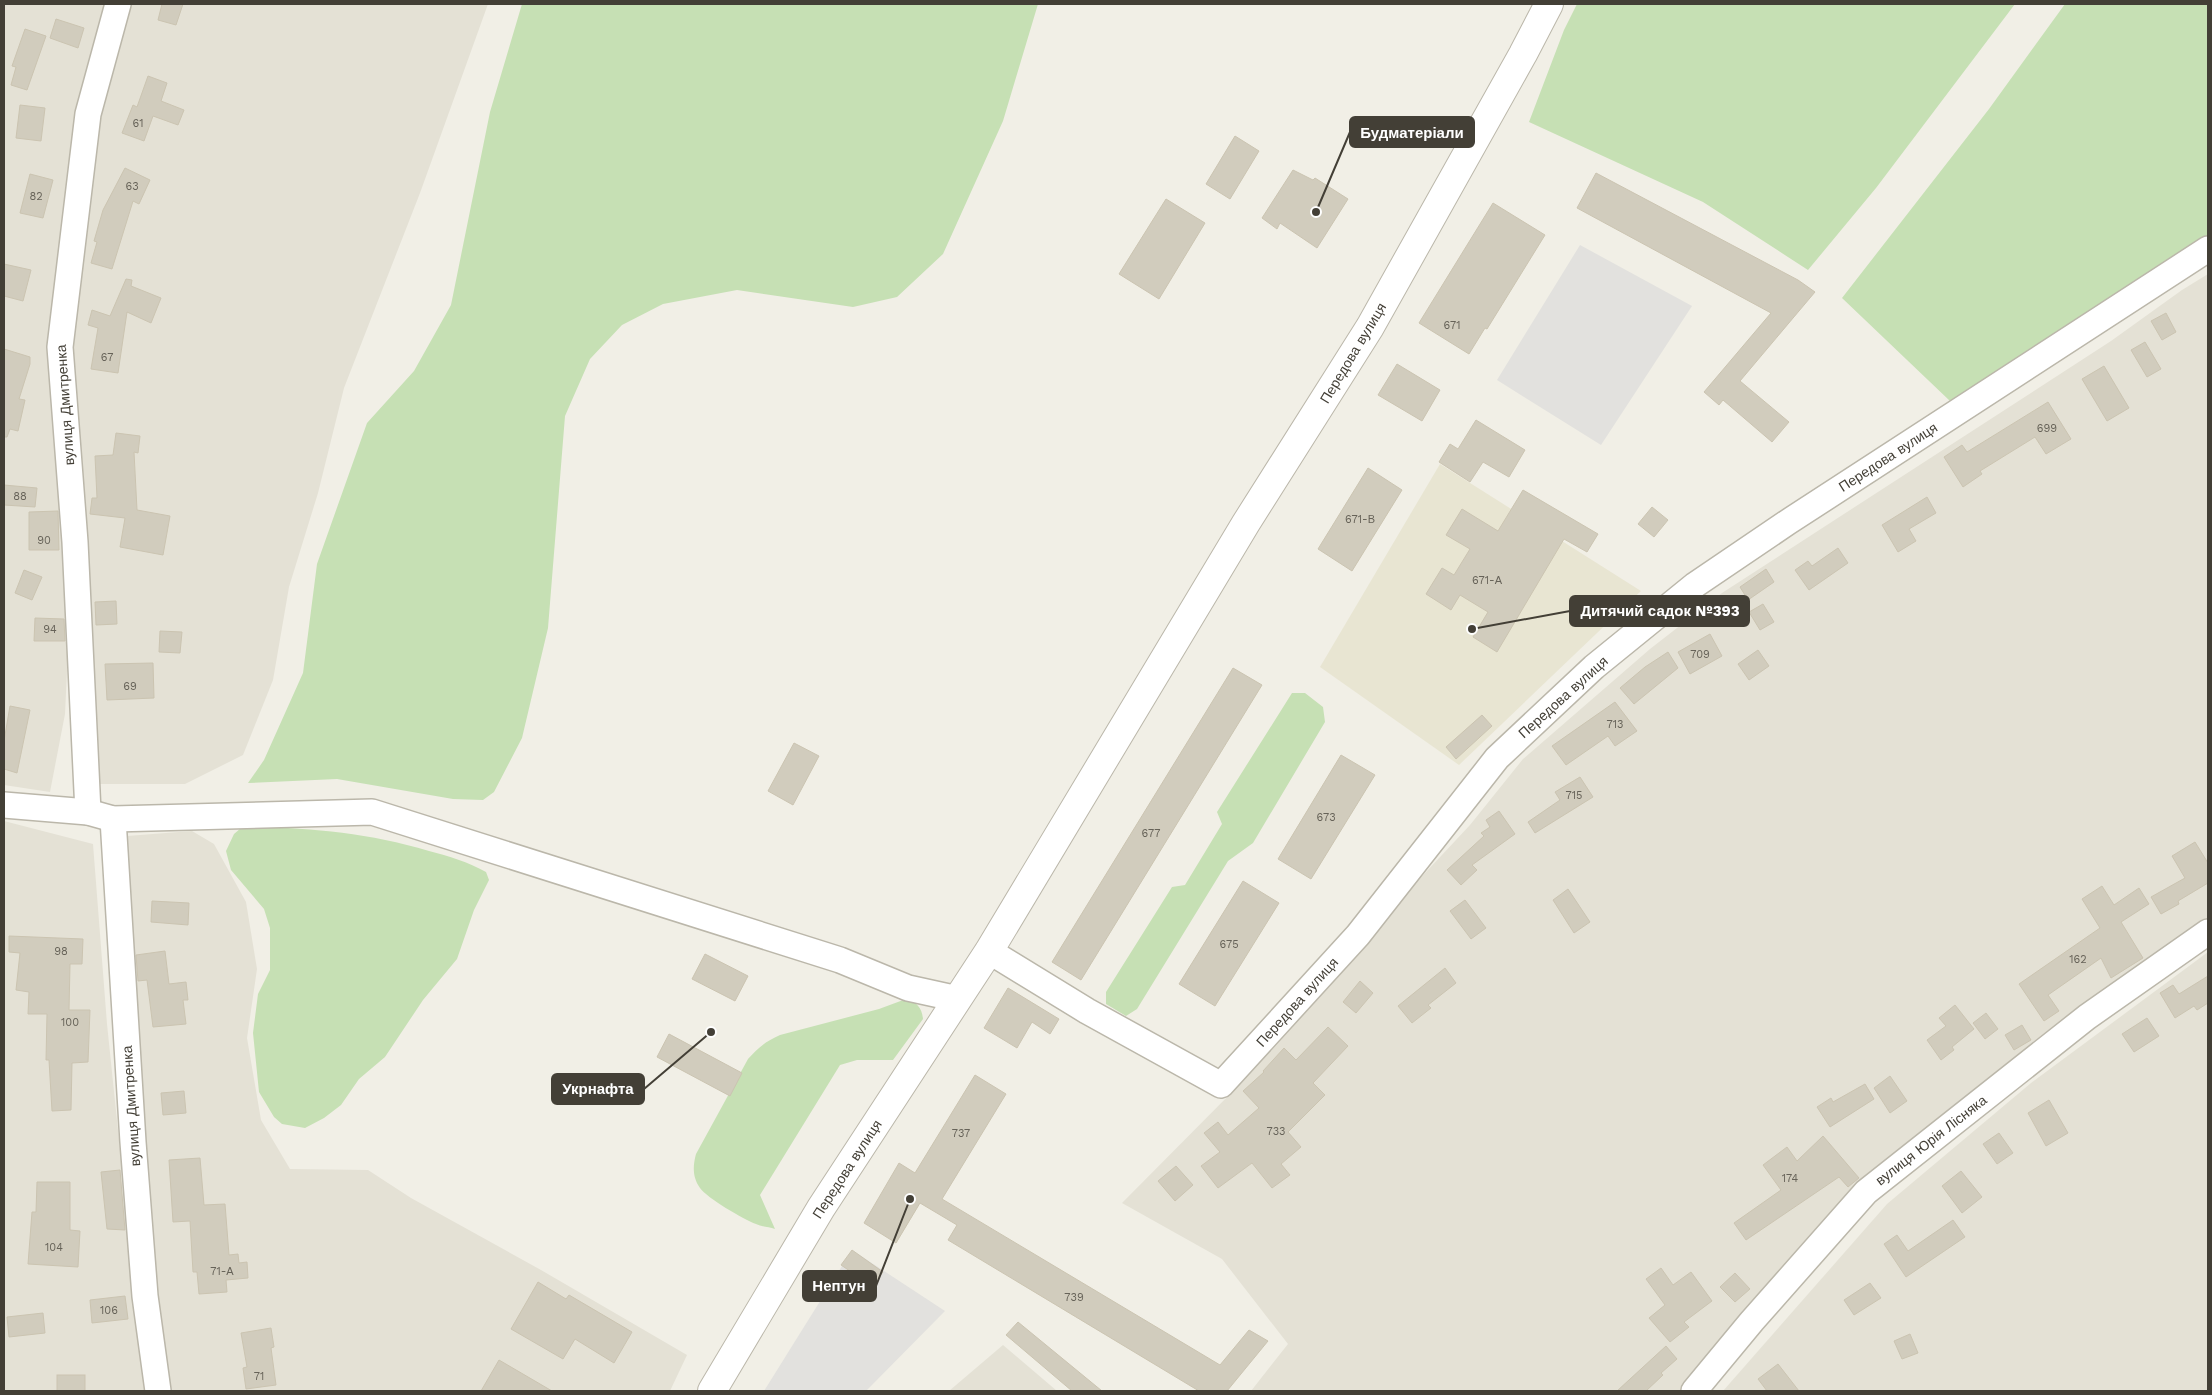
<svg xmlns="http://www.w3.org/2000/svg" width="2212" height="1395" viewBox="0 0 2212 1395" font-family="'Work Sans',sans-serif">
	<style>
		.residential { fill: #e4e1d5 }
		.education { fill: #e8e5d2 }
		.green { fill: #c6e0b4 }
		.parking { fill: #e2e1de }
		.building { fill: #d1ccbd; stroke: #cbc4b1 }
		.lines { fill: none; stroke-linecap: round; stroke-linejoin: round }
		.minor-casing { stroke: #bbb7aa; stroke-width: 28 }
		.tertiary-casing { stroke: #bbb7aa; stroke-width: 30 }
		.minor { stroke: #fff; stroke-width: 25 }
		.tertiary { stroke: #fff; stroke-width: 28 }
		.labels { text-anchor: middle; stroke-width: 4.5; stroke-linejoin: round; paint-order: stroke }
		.number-label { font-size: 11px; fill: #666258 }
		.street-label { font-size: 14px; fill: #433f36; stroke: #fff }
		.leader { fill: none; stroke: #433f36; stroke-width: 2 }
		.callout-dot { fill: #433f36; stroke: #fff; stroke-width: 2 }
		.callout { fill: #433f36; stroke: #433f36; stroke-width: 2 }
		.callout-label { font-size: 15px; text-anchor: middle; font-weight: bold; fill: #fff }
	</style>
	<rect width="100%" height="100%" fill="#f1efe6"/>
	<g class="residential">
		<path d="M4,4h100l-25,121 -15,112 5,392 -4,85 -15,78 -46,-7z"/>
		<path d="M129,4h359l-68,189 -76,195 -26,105 -29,94 -16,93 -30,75 -58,29h-88l-24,-434 10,-96 17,-133 13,-61z"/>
		<path d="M2208,274v646l-318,242 -58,49 -151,180h-430l37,-47 -66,-85 -100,-56 117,-118 122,-133 51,-65 58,-62 53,-66 127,-110 72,-56 389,-252 71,-51z"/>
		<path d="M4,821l89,23 14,180 17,164 25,203h-145z"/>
		<path d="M192,831l22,13 32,58 11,67 -10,69 14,82 29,49 78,1 43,28 130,72 146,85 -17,36h-500l-9,-68 -30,-324 -4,-163z"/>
		<path d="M2208,952v439h-485l164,-187 144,-121z"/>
		<path d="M1003,1345l54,46h-108z"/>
	</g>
	<path class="education" d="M1440,464l201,127 -182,174 -139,-98z"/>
	<g class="green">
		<path d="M522,4h516l-35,117 -60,133 -46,43 -44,10 -116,-17 -74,14 -41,21 -32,34 -25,57 -17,212 -26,110 -28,54 -11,8 -30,-1 -116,-20 -89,4 16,-23 39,-87 14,-109 50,-141 47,-52 37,-66 39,-193z"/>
		<path d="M1577,4h438l-139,184 -68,82 -105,-68 -174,-80 35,-92z"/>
		<path d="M2065,4h143v236l-226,144 -32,17 -108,-103 147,-189z"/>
		<path d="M1292,693h13l18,14 2,15 -72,121 -25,18 -91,148 -11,7 -20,-12v-12l66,-105 13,-2 37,-61 -5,-12z"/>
		<path d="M251,827c62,1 118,6 178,24 20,5 39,11 57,21l3,8 -15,30 -17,49 -34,41 -38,57 -26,22 -18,26 -17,13 -19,10 -23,-4 -8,-7 -15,-25 -6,-59 5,-39 12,-24v-42l-6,-19 -33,-39 -5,-19 8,-17 7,-6z"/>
		<path d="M906,999c11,3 16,9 17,20l-30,41h-36l-17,5 -80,130 15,34c-6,-2 -13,-2 -19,-5 -13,-5 -49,-26 -56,-36 -8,-11 -7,-23 -4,-34l52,-95c10,-11 18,-18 32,-24l99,-26z"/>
	</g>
	<g class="parking">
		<path d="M1580,245l112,61 -91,139 -104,-65z"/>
		<path d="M852,1250l93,61 -79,80h-102z"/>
	</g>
	<g class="building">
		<path d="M162,4h21l-7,21 -18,-5z"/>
		<path d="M56,19l28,9 -6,20 -28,-10z"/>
		<path d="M25,29l21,7 -19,54 -16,-5 5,-18 -4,-1z"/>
		<path d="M148,76l19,7 -6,18 23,9 -6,15 -25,-9 -9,25 -22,-8 11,-28 4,2z"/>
		<path d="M20,105l25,3 -4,33 -25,-3z"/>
		<path d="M1235,136l24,15 -29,48 -24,-15z"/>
		<path d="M125,168l25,12 -11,24 -6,-3 -21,68 -21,-6 6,-21 -3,-1 9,-31z"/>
		<path d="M1293,170l20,10 2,-2 33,21 -31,49 -37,-25 -3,6 -15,-11z"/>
		<path d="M1596,173l202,107 17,12 -75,89 49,41 -17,20 -49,-42 -4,5 -15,-13 67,-79 -194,-105z"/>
		<path d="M30,174l23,6 -10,38 -23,-5z"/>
		<path d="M1166,199l39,24 -46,76 -40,-25z"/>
		<path d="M1493,203l52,32 -58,94 -2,-1 -16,26 -50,-31z"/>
		<path d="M4,264l27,6 -8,31 -19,-5z"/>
		<path d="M126,279l6,1 -1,6 30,12 -10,25 -24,-11 -9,61 -27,-4 7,-41 -10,-3 4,-15 18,6z"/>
		<path d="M2166,313l10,19 -14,8 -11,-19z"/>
		<path d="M2145,342l16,27 -14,8 -16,-27z"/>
		<path d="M4,349l26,8v7l-11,35 6,1 -7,31 -8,-2 -3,8h-3z"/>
		<path d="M1397,364l43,26 -18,31 -44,-26z"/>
		<path d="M2104,366l25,42 -22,13 -25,-42z"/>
		<path d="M2048,402l23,37 -25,15 -11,-17 -55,34 2,3 -19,13 -19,-30 18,-12 5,7z"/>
		<path d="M1476,420l49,30 -16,27 -26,-15 -13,20 -31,-20 11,-18 8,5z"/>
		<path d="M116,433l24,3 -2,17 -4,-1 3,58 33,6 -7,39 -43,-8 5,-29 -35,-4 2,-16h5l-2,-42 18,-1z"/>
		<path d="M1368,468l34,22 -50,81 -34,-22z"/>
		<path d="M4,485l33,3 -2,19 -31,-2z"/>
		<path d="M1523,490l75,44 -11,18 -23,-13 -67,113 -24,-15 15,-25 -28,-17 -9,15 -25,-16 16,-26 12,7 16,-26 -24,-14 16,-26 36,22z"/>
		<path d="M1927,497l9,16 -27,16 7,12 -18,11 -16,-27z"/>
		<path d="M1652,507l16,13 -14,17 -16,-13z"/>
		<path d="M58,511l1,39h-30v-38z"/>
		<path d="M1838,548l10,15 -39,27 -14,-20 13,-9 4,5z"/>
		<path d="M1766,569l8,13 -26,18 -8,-13z"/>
		<path d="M24,570l18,7 -10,23 -17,-7z"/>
		<path d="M116,601l1,23 -21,1 -1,-23z"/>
		<path d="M1763,604l11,18 -14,8 -11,-18z"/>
		<path d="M35,618l29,1 1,22h-31z"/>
		<path d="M160,631l22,1 -2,21 -21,-1z"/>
		<path d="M1710,634l12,22 -32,18 -12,-22z"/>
		<path d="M1758,650l11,16 -20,14 -11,-16z"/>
		<path d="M1668,652l10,16 -44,36 -14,-16 25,-21z"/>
		<path d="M153,663l1,35 -47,2 -2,-36z"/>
		<path d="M1233,668l29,17 -181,295 -29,-18z"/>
		<path d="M1615,702l22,29 -22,15 -7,-10 -42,29 -14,-19z"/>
		<path d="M10,706l20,4 -13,63 -13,-4v-28z"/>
		<path d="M1482,715l10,11 -36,33 -10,-12z"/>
		<path d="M794,743l25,13 -26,49 -25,-14z"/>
		<path d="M1341,755l34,20 -64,104 -33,-20z"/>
		<path d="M1580,777l13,20 -58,36 -7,-11 32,-22 -5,-8z"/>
		<path d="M1499,811l16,23 -43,31 5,5 -16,15 -14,-15 37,-34 -3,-3 9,-6 -4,-7z"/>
		<path d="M2195,842l13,21v20l-30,18 1,3 -18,10 -10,-17 34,-19 -13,-22z"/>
		<path d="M1243,881l36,22 -64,103 -36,-22z"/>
		<path d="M2102,886l12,19 25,-17 10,16 -28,18 22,36 -32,20 -10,-20 -53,37 11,16 -15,10 -25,-37 81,-56 -18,-29z"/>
		<path d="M1568,889l22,33 -16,11 -21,-33z"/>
		<path d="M1465,900l21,28 -15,11 -21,-28z"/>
		<path d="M152,901l37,2 -1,22 -37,-3z"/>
		<path d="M9,936l74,3 -1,25h-12l-1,46h21l-2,52 -16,1 -1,47 -19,1 -3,-51h-3l1,-46h-19l1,-22 -13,-2 4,-37 -11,-1z"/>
		<path d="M165,951l4,33 17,-2 2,18h-5l3,24 -33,3 -6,-47 -9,1 -2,-26z"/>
		<path d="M705,954l43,22 -13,25 -43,-22z"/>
		<path d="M1445,968l11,15 -28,22 3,3 -19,15 -14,-17z"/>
		<path d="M2208,976v27l-11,7 -3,-4 -19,12 -15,-25 13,-8 6,9z"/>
		<path d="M1360,981l13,12 -17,20 -13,-11z"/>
		<path d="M1008,988l51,31 -9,15 -18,-12 -15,26 -33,-20z"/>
		<path d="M1955,1005l19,24 -22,18 2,3 -13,10 -14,-20 19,-14 -7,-8z"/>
		<path d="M1986,1013l12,16 -13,10 -12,-16z"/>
		<path d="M2147,1018l12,18 -25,16 -12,-18z"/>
		<path d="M2022,1025l9,15 -17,10 -9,-15z"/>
		<path d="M1328,1027l20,19 -35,37 12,12 -37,37 13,15 -20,17 9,11 -18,13 -20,-25 -34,25 -17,-22 19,-14 -16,-19 14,-11 10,13 31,-27 -16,-17 21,-19 -1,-1 21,-23 12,12z"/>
		<path d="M669,1034l73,39 -12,23 -73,-39z"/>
		<path d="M975,1075l31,19 -64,105 278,166 29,-35 19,11 -41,50h-28l-251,-151 9,-15 -37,-22 -24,40 -32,-20 35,-60 16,10z"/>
		<path d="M1890,1076l17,25 -17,12 -16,-25z"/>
		<path d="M1865,1084l9,15 -44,28 -13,-20 14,-9 2,4z"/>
		<path d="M184,1091l2,22 -23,2 -2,-22z"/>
		<path d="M2049,1100l19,33 -22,13 -18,-33z"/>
		<path d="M1999,1133l14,20 -16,11 -14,-20z"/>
		<path d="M1823,1136l36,42 -11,9 -9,-10 -93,63 -12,-17 47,-33 -18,-25 24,-18 10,14z"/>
		<path d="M200,1158l4,47 21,-1 4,51 9,-1 1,9 8,-1 1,16 -22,2 1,12 -28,2 -2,-22h-4l-3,-51 -17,1 -4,-62z"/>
		<path d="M1176,1166l17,19 -18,16 -17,-20z"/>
		<path d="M120,1170l5,60 -18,-1 -6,-57z"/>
		<path d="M1961,1171l21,26 -20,16 -20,-27z"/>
		<path d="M37,1182h33v48l10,1 -2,36 -50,-3 4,-52h4z"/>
		<path d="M1953,1220l12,17 -59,40 -22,-33 13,-9 11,16z"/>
		<path d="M852,1250l31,22 -11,14 -31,-21z"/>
		<path d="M1661,1268l12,17 18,-13 21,29 -28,21 5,5 -19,15 -21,-24 16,-13 -19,-26z"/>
		<path d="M1735,1273l15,16 -15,13 -15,-15z"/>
		<path d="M538,1282l28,17 3,-4 63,37 -18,31 -39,-24 -12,20 -52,-30z"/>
		<path d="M1870,1283l11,15 -27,17 -10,-15z"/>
		<path d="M125,1296l3,23 -36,4 -2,-23z"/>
		<path d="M43,1313l2,20 -36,4 -2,-20z"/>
		<path d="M1018,1322l84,69h-30l-66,-56z"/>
		<path d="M271,1328l3,19 -3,1 5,37 -30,4 -3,-21 4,-1 -6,-34z"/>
		<path d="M1910,1334l8,19 -16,6 -8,-18z"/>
		<path d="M1666,1346l11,13 -16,14 2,2 -17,16h-29z"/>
		<path d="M499,1360l53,31h-71z"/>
		<path d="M1778,1364l21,27h-32l-9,-12z"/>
		<rect x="57" y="1375" width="28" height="16"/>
	</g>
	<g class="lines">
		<g class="minor-casing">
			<g id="minor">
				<path d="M4,805l84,7 25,7 259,-7 468,148 68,28 50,11"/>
				<path d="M88,812l-13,-270 -15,-195 28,-233 30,-110"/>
				<path d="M113,819l20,323 12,154 13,95"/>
				<path d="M989,951l98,60 134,74 137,-150 139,-177 97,-91 101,-82 93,-63 420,-273"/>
				<path d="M1694,1391l58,-70 114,-129 221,-175 121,-85"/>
			</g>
		</g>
		<g class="tertiary-casing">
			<path id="tertiary" d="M712,1391l109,-183 168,-257 257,-428 124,-196 153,-273 26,-50"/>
		</g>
		<use href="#minor" class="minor"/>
		<use href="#tertiary" class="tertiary"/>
	</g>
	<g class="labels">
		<g class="number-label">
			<text x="138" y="127">61</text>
			<text x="132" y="190">63</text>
			<text x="36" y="200">82</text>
			<text x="1452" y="329">671</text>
			<text x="107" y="361">67</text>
			<text x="2047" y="432">699</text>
			<text x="20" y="500">88</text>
			<text x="1360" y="523">671-В</text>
			<text x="44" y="544">90</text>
			<text x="1487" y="584">671-А</text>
			<text x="50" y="633">94</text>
			<text x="1700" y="658">709</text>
			<text x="130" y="690">69</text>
			<text x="1615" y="728">713</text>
			<text x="1574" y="799">715</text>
			<text x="1326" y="821">673</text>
			<text x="1151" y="837">677</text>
			<text x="1229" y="948">675</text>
			<text x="61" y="955">98</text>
			<text x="2078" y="963">162</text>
			<text x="70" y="1026">100</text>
			<text x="1276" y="1135">733</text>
			<text x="961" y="1137">737</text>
			<text x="1790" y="1182">174</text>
			<text x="54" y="1251">104</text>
			<text x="222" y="1275">71-А</text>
			<text x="1074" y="1301">739</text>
			<text x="109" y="1314">106</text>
			<text x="259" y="1380">71</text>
		</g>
		<g class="street-label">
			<text transform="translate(1353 353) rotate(-59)" y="5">Передова вулиця</text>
			<text transform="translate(65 405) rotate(-94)" y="5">вулиця Дмитренка</text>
			<text transform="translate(1888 457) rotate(-33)" y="5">Передова вулиця</text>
			<text transform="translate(1563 697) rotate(-42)" y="5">Передова вулиця</text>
			<text transform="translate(1297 1002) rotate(-48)" y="5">Передова вулиця</text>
			<text transform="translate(131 1106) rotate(-94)" y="5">вулиця Дмитренка</text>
			<text transform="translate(1931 1140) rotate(-38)" y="5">вулиця Юрія Лісняка</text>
			<text transform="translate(847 1169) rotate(-57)" y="5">Передова вулиця</text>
		</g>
	</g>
	<path class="leader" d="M1316 212L1350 132M1472 629L1570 611M711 1032L644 1089M910 1199L876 1286"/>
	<g class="callout-dot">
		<circle cx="1316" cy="212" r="5"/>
		<circle cx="1472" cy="629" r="5"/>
		<circle cx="711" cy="1032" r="5"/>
		<circle cx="910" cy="1199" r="5"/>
	</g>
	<g class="callout">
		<rect x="1350" y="117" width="124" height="30" rx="5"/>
		<rect x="1570" y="596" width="179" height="30" rx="5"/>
		<rect x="552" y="1074" width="92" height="30" rx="5"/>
		<rect x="803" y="1271" width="73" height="30" rx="5"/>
	</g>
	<g class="callout-label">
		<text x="1412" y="138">Будматеріали</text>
		<text x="1660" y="616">Дитячий садок №393</text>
		<text x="598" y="1094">Укрнафта</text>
		<text x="839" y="1291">Нептун</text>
	</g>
	<rect width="2212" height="1395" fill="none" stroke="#433f36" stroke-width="10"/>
</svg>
